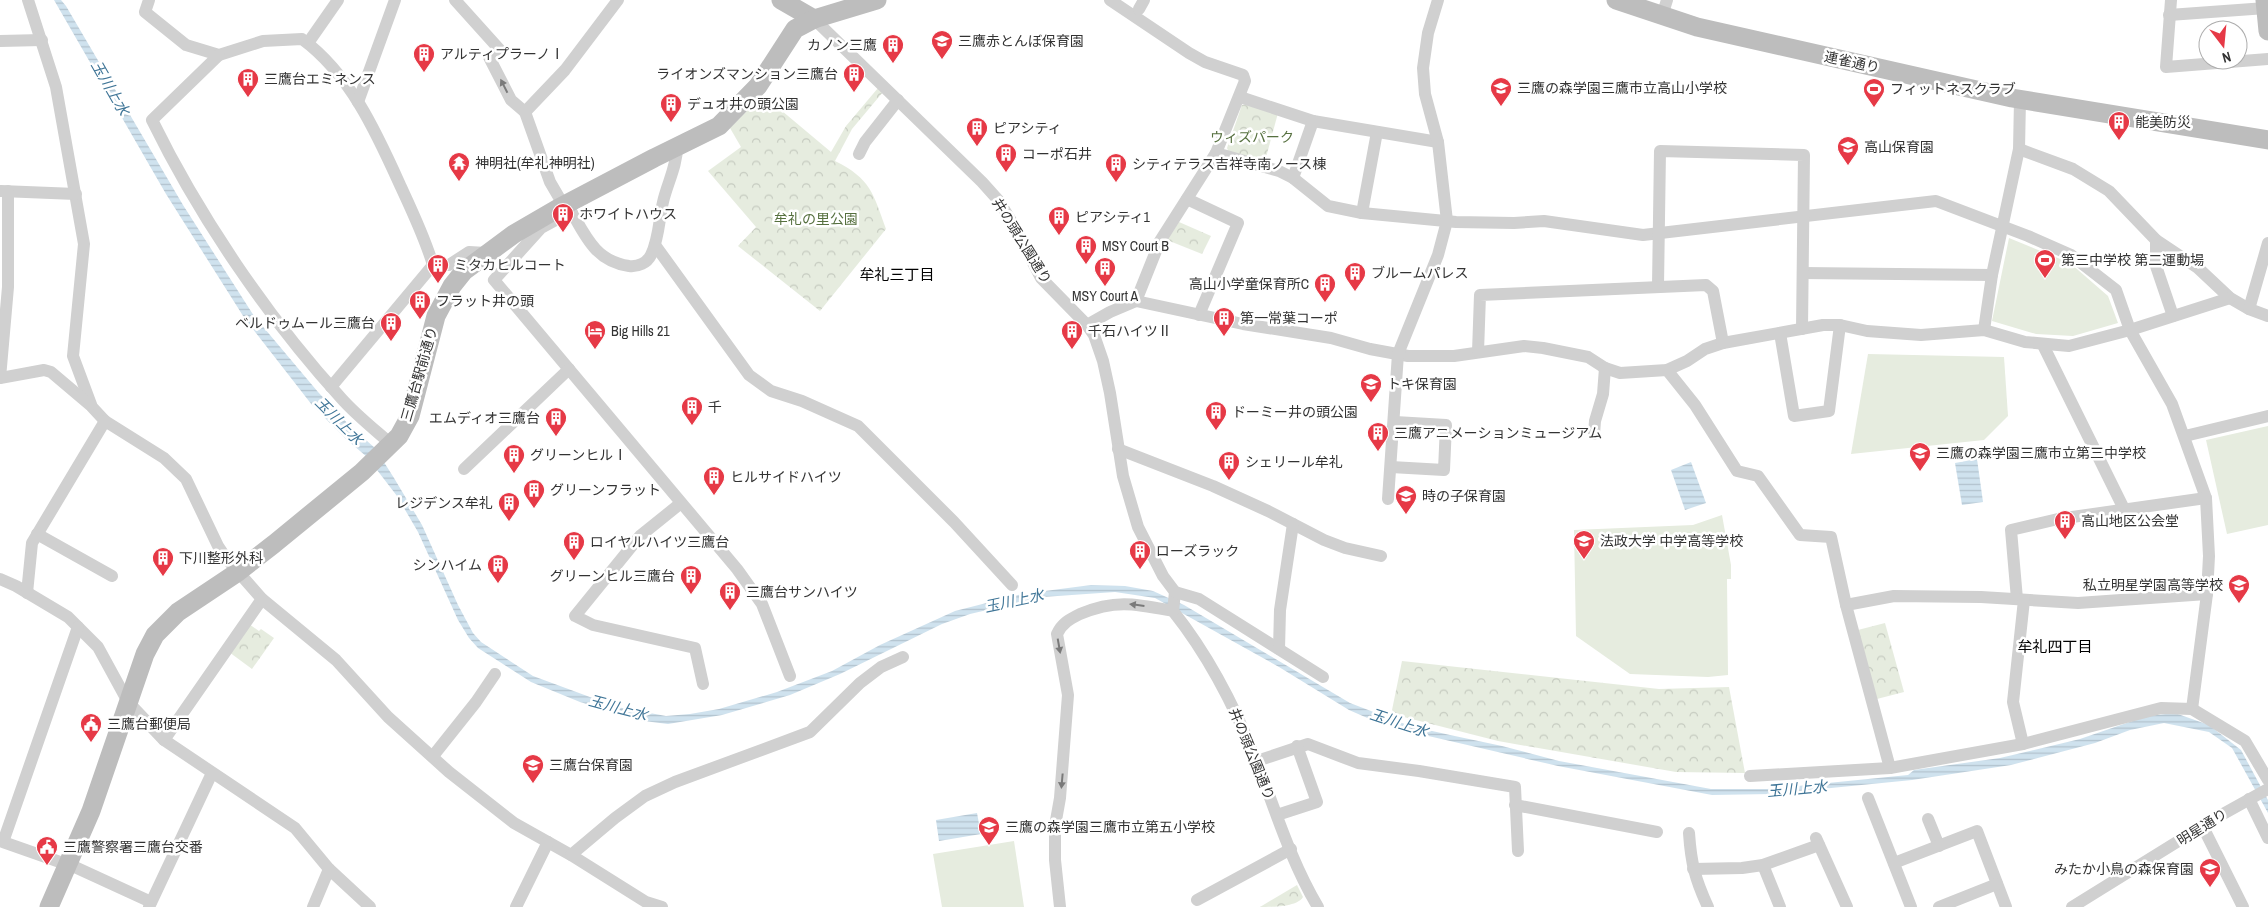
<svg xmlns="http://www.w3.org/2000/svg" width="2268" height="907" viewBox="0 0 2268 907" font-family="'Archivo Narrow','Noto Sans JP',sans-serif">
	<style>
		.forest { fill: url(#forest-crowns) }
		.pitch { fill: #e6ecdf }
		.water { fill: url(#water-rules) }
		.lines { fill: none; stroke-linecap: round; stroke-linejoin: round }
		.street { stroke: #d0d0d0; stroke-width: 12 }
		.secondary { stroke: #bdbdbd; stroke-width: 19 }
		.oneway { fill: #7a7a7a }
		.labels { text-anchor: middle; stroke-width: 5; stroke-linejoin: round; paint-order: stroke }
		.poi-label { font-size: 14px; fill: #333; stroke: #fff; text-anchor: start }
		.street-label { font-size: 14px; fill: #333; stroke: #fff }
		.park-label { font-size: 14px; fill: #56703f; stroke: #fff }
		.water-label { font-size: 15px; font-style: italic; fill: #3f7597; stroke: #fff }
		.neighbourhood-label { font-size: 15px; fill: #000; stroke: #fff }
	</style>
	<defs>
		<pattern id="forest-crowns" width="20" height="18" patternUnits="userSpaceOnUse" patternTransform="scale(1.25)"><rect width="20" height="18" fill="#e6ecdf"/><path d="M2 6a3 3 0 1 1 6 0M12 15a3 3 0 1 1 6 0" fill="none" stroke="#c6cbc0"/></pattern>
		<pattern id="water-rules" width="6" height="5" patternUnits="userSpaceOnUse" patternTransform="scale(1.25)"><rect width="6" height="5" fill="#cfe2ee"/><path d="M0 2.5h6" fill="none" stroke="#b2c2cd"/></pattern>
	</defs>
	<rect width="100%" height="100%" fill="#fff"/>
	<g class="forest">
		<path d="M878,88l5,4 -31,37 -17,32c36,18 38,32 51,68l-66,82 -82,-65 18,-19 -48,-56 33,-24 -11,-19 33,-33 68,57 15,-26z"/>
		<path d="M1247,104l31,9 -13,48 -36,-8 -2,-5 15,-43z"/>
		<path d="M1179,222l32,14 -9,18 -35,-14z"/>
		<path d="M1885,623l19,69 -31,8 -19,-69z"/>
		<path d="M249,624l10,7 2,-2 13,9 -22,31 -23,-17z"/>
		<path d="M1402,661l257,28 70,-2 16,86 -69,-1 -178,-31 -102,-26 -4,-5z"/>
		<path d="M1297,885l6,12c-6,10 -30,10 -43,10z"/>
	</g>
	<g class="pitch">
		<path d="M2009,238l61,25 38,33 10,27 -45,13 -37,-2 -44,-13z"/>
		<path d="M1868,354l136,3 4,59 -24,24 -133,14z"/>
		<path d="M2268,426v99l-41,9 -21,-94z"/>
		<path d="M1722,515l9,50v14h-4l1,96 -20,2 -78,-3 -54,-38 -2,-106 119,-5z"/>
		<path d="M1014,841l10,66h-82l-9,-53z"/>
	</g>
	<g class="water">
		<path d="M54,0h7l5,6 117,199 71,111 64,76 33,35 24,21 19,30 28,47 36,80 15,28 8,9 52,34 84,31 49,9 24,-2 29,-5 58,-17 55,-21 48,-26 75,-34 67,-17 69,-9 34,1 28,5 31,14 166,98 60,23 40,9 52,11 57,15 152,28h56l141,-14 6,-5 86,-12 80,-19 67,-23 28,-3 34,12 32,25 27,50v13l-36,-65 -23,-16 -45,-9 -34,7 -35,13 -84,22 -99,15 -141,14 -59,1 -154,-29 -147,-34 -39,-12 -23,-10 -70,-43 -124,-69 -40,-6 -72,5 -73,17 -28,10 -102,50 -50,21 -68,20 -54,9 -24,-3 -64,-19 -49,-20 -53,-34 -9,-10 -11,-18 -40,-88 -21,-36 -30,-39 -21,-18 -34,-34 -67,-86 -79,-125z"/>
		<path d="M1977,459l6,43 -21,3 -7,-42z"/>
		<path d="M1691,462l15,41 -21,7 -14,-40z"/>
		<path d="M977,813l4,21 -42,7 -3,-21z"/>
	</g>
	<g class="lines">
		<g class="street">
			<path d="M28,0l28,87 28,157 -11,112 19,51 13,14 59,37 22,21 32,67 8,12 36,41 74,61 52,57 61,55 65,51 57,32 75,47 16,5"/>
			<path d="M149,0l-4,12 41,33 33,10 44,-14 39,-2c49,36 75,95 99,148 12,26 24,51 32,78h16l20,-13 17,1"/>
			<path d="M455,0l45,50 -11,7 22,43 14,12 25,70 14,24"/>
			<path d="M1110,0l79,53 16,9 38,13 2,6 -29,72 63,18 14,7 35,28 34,7 94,9 58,1 30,-2 99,14 293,-34 92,35 43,19 45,35 14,40 42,74 34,94 3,58 -2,38 -15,115"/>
			<path d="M2171,0l-5,67 102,-8"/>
			<path d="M1139,9l5,-9"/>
			<path d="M2169,15l97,-7"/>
			<path d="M1662,16l5,-16"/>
			<path d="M814,19l168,163 17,19 14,23 28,54 46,47 7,10 9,26 7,32 13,83 15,51 25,49 12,16 -2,19c36,45 62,96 83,149 19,49 35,102 62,147"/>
			<path d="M0,41l42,-1"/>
			<path d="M308,43l30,-43"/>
			<path d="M219,55l-67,65c47,96 116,198 189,278 15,17 33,31 50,46"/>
			<path d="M1240,97l73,24 125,21"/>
			<path d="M358,102l37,-102"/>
			<path d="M525,112l40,-42 53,-70"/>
			<path d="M2019,149l54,20 36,22 47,49 42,28 32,30 19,11 19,7"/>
			<path d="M859,154l6,-12 33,-42"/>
			<path d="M1293,178l20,-57"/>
			<path d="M1,191l75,3"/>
			<path d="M1187,199l51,24 -39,92"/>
			<path d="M567,204l-4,12 -22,12 -47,52 243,289 25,35 28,72"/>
			<path d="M567,204c17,28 26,57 62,62 9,1 18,-3 22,-11 8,-16 8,-36 12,-53 4,-18 14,-36 14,-55"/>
			<path d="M1362,213l15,-81"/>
			<path d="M2156,240v26l17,50"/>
			<path d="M655,245l94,130 22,16 31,10 56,25 96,96 58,63"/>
			<path d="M1803,273l189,2"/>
			<path d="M1658,286l2,-135 144,4 -2,174"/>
			<path d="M1136,301l107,23 88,14 39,11 38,7h46l70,-10 19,2 45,9 17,11 15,5 47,-3 20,-9 18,-12 18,-6"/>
			<path d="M2249,309l19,-66"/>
			<path d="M1087,325l23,-13 26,-11 24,-60 56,-88"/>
			<path d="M1984,330l8,-55 27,-126 1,-49"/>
			<path d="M1780,333l14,83 35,-5 11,-86"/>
			<path d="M2043,345l81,164"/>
			<path d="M1478,352l2,-57 226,-10 7,6 10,52 100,-18h17l27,6 54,4 63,-5 41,12 44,4 61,-16 100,-32"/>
			<path d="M1667,370l28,35 42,66 21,5 42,59 31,2 15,68 44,163"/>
			<path d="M0,378l8,-91v-96"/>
			<path d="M0,378l44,-8 7,2 39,33"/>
			<path d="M331,387l102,-122"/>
			<path d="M1594,434l1,-13 8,-27 2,-26"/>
			<path d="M2185,436l83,-20"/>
			<path d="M1118,449l95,37 55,25 56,29 21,8 36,8"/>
			<path d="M1391,467l53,3 2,-45 -51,-3"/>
			<path d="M464,469l105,-100"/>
			<path d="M1388,499l10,-145 40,-99 9,-34 -9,-79 -13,-48 -2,-26 5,-35 10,-33"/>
			<path d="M681,503l-41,33 -65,80 18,9 102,23 8,36"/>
			<path d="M37,534l75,42"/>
			<path d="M0,579l16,7 52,31 30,30 30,55 36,38 131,88 34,41 41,38"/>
			<path d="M1175,592l24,7 124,78"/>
			<path d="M27,593l5,-50 73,-122"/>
			<path d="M2017,599l-6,-69 47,-11 148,-21"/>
			<path d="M1846,605l48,-9 87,1 97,6 129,-9"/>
			<path d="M78,627l-75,215 74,26 74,34"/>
			<path d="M1279,649l1,-39 13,-86"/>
			<path d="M164,740l98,-141"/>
			<path d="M2023,744l-10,-42 11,-102"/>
			<path d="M433,756l43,-54 19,-28"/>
			<path d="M1257,761l51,-17 50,19 61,8 96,16 3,64"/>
			<path d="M1750,776l140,-8 133,-24 138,-36 31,1 53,32 23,39"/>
			<path d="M1868,798l43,109"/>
			<path d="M2249,799l19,39"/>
			<path d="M1515,805l142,27"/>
			<path d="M1277,815l40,-13 -20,-56"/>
			<path d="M1928,819l11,27"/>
			<path d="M2203,827l40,80"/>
			<path d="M1689,833c2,30 6,46 19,74"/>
			<path d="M1816,838l31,69"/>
			<path d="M571,855l44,-37 30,-22 30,-14 135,-50 50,-49 21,-16 22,-10"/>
			<path d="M1894,863l83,-32 29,76"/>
			<path d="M1763,865l17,42"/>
			<path d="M1693,869l49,-1 21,-3 56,-20"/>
			<path d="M1197,900l94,-51"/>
			<path d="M149,907l63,-134"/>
			<path d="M313,907l16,-38"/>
			<path d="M516,907l32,-65"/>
			<path d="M1060,907l-5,-47v-34l5,-28 8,-103 -11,-61c5,-11 13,-15 23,-20 36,-15 56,-10 93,-3"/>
			<path d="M1939,907l58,-23"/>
			<path d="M2072,907l142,-88 54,-30"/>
		</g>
		<g class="secondary">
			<path d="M781,0l33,19"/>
			<path d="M1616,0l81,27 315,71 256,42"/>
			<path d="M2265,0l3,31"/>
			<path d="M49,907l42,-96 54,-157 10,-19 23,-23 60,-40 36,-28 88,-72 37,-36 11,-20 26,-100 16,-30 12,-15 50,-37 43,-25 97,-51 65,-32 39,-40 37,-57 19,-10 63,-19"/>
		</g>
	</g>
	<defs><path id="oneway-solid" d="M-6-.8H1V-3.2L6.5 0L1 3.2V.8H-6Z" transform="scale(1.25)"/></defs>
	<g class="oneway">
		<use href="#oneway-solid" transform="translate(504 86) rotate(-117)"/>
		<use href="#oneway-solid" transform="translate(1137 605) rotate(-173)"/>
		<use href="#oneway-solid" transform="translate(1059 646) rotate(80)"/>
		<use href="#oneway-solid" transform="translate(1062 781) rotate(95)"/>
	</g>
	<defs>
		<g id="school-pin" transform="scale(1.125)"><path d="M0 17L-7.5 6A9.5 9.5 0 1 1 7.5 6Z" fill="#e63946" stroke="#fff"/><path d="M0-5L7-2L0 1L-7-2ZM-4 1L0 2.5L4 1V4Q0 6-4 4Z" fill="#fff"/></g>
		<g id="building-pin" transform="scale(1.125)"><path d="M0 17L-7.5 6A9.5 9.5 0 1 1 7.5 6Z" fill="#e63946" stroke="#fff"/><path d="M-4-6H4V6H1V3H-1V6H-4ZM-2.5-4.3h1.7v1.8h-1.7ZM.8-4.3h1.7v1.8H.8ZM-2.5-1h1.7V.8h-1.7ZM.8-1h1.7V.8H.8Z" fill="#fff"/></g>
		<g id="stadium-pin" transform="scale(1.125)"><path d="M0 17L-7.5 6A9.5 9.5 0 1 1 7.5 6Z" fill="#e63946" stroke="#fff"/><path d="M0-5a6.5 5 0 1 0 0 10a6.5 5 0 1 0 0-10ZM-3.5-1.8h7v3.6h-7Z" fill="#fff"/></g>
		<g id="temple-pin" transform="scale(1.125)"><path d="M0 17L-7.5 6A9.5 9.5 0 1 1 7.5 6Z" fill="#e63946" stroke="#fff"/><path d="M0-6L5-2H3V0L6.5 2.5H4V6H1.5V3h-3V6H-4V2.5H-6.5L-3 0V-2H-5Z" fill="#fff"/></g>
		<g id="hotel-pin" transform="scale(1.125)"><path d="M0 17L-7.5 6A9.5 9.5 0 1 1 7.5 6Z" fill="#e63946" stroke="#fff"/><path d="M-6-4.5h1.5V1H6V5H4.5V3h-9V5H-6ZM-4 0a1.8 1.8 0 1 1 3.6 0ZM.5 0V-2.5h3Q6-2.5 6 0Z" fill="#fff"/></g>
		<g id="civic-pin" transform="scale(1.125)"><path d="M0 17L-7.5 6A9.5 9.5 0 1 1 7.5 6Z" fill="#e63946" stroke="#fff"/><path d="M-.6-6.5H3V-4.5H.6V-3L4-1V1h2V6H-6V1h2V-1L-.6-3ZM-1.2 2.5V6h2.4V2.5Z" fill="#fff"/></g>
	</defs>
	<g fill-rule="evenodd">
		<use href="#school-pin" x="942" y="41"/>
		<use href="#building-pin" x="893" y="45"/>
		<use href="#building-pin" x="424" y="54"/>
		<use href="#building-pin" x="854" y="74"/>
		<use href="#building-pin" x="248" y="79"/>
		<use href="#school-pin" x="1501" y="88"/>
		<use href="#stadium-pin" x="1874" y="89"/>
		<use href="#building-pin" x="671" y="104"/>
		<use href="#building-pin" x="2119" y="122"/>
		<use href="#building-pin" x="977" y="128"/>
		<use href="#school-pin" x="1848" y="147"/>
		<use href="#building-pin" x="1006" y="154"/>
		<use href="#temple-pin" x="459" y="163"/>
		<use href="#building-pin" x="1116" y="164"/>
		<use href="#building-pin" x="563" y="214"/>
		<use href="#building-pin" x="1059" y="217"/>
		<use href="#building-pin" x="1086" y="246"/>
		<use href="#stadium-pin" x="2045" y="260"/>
		<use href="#building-pin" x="438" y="265"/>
		<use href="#building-pin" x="1105" y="268"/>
		<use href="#building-pin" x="1355" y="273"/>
		<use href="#building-pin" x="1325" y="284"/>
		<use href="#building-pin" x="420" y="301"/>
		<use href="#building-pin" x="1224" y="318"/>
		<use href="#building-pin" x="391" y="323"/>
		<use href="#hotel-pin" x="595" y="331"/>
		<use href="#building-pin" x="1072" y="331"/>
		<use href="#school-pin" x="1371" y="384"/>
		<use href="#building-pin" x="692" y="407"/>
		<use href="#building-pin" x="1216" y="412"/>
		<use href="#building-pin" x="556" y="418"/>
		<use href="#building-pin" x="1378" y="433"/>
		<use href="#school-pin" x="1920" y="453"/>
		<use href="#building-pin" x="514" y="455"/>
		<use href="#building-pin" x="1229" y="462"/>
		<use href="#building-pin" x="714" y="477"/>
		<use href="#building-pin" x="534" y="490"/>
		<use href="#school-pin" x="1406" y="496"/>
		<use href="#building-pin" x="509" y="503"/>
		<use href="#building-pin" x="2065" y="521"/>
		<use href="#school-pin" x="1584" y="541"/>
		<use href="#building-pin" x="574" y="542"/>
		<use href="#building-pin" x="1140" y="551"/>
		<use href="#building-pin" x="163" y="558"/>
		<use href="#building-pin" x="498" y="565"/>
		<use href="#building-pin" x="691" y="576"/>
		<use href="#school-pin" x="2239" y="585"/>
		<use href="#building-pin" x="730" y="592"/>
		<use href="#civic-pin" x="91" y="724"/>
		<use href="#school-pin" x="533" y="765"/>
		<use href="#school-pin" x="989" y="827"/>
		<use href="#civic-pin" x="47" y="847"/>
		<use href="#school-pin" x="2210" y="869"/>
	</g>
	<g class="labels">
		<g class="poi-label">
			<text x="958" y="46">三鷹赤とんぼ保育園</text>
			<text x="877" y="50" text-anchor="end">カノン三鷹</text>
			<text x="440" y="59">アルティプラーノⅠ</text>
			<text x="838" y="79" text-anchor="end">ライオンズマンション三鷹台</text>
			<text x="264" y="84">三鷹台エミネンス</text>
			<text x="1517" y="93">三鷹の森学園三鷹市立高山小学校</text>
			<text x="1890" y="94">フィットネスクラブ</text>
			<text x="687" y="109">デュオ井の頭公園</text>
			<text x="2135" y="127">能美防災</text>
			<text x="993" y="133">ピアシティ</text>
			<text x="1864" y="152">高山保育園</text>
			<text x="1022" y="159">コーポ石井</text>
			<text x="475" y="168">神明社(牟礼神明社)</text>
			<text x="1132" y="169">シティテラス吉祥寺南ノース棟</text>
			<text x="579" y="219">ホワイトハウス</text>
			<text x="1075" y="222">ピアシティ1</text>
			<text x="1102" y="251">MSY Court B</text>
			<text x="2061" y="265">第三中学校 第二運動場</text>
			<text x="454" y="270">ミタカヒルコート</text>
			<text x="1371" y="278">ブルームパレス</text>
			<text x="1309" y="289" text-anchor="end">高山小学童保育所C</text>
			<text x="1105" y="301" text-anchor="middle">MSY Court A</text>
			<text x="436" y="306">フラット井の頭</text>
			<text x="1240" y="323">第一常葉コーポ</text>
			<text x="375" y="328" text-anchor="end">ベルドゥムール三鷹台</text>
			<text x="611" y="336">Big Hills 21</text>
			<text x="1088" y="336">千石ハイツⅡ</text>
			<text x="1387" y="389">トキ保育園</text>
			<text x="708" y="412">千</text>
			<text x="1232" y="417">ドーミー井の頭公園</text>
			<text x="540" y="423" text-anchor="end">エムディオ三鷹台</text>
			<text x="1394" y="438">三鷹アニメーションミュージアム</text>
			<text x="1936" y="458">三鷹の森学園三鷹市立第三中学校</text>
			<text x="530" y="460">グリーンヒルⅠ</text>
			<text x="1245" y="467">シェリール牟礼</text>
			<text x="730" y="482">ヒルサイドハイツ</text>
			<text x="550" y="495">グリーンフラット</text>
			<text x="1422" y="501">時の子保育園</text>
			<text x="493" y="508" text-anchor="end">レジデンス牟礼</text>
			<text x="2081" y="526">高山地区公会堂</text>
			<text x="1600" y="546">法政大学 中学高等学校</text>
			<text x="590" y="547">ロイヤルハイツ三鷹台</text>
			<text x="1156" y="556">ローズラック</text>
			<text x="179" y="563">下川整形外科</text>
			<text x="482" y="570" text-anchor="end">シンハイム</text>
			<text x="675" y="581" text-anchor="end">グリーンヒル三鷹台</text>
			<text x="2223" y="590" text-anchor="end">私立明星学園高等学校</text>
			<text x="746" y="597">三鷹台サンハイツ</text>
			<text x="107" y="729">三鷹台郵便局</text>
			<text x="549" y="770">三鷹台保育園</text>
			<text x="1005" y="832">三鷹の森学園三鷹市立第五小学校</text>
			<text x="63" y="852">三鷹警察署三鷹台交番</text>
			<text x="2194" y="874" text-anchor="end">みたか小鳥の森保育園</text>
		</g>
		<g class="street-label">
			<text transform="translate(1852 62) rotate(12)" y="5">連雀通り</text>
			<text transform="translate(1022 241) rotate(58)" y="5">井の頭公園通り</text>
			<text transform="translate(419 374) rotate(-74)" y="5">三鷹台駅前通り</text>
			<text transform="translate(1252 754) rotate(68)" y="5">井の頭公園通り</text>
			<text transform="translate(2202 827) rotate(-32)" y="5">明星通り</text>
		</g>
		<g class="park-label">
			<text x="1252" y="142">ウィズパーク</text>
			<text x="816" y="224">牟礼の里公園</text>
		</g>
		<g class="water-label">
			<text transform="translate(110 88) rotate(60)" y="5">玉川上水</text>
			<text transform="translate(339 421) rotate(45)" y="5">玉川上水</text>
			<text transform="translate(1014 601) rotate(-12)" y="5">玉川上水</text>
			<text transform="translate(618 708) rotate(15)" y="5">玉川上水</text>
			<text transform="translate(1399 723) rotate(18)" y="5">玉川上水</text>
			<text transform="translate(1797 789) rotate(-5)" y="5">玉川上水</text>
		</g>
		<g class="neighbourhood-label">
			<text x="897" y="280">牟礼三丁目</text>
			<text x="2055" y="652">牟礼四丁目</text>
		</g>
	</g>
	<g transform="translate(2223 45) rotate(164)"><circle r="24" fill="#ffffff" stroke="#adadad"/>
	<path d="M0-4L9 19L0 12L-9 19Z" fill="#e63946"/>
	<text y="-8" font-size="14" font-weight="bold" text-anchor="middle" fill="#333333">N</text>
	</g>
</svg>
